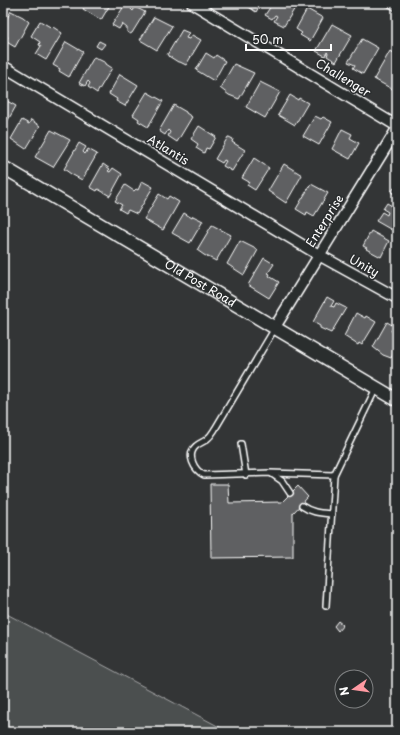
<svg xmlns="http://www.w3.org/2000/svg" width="400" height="735" viewBox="0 0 400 735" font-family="'Playpen Sans',sans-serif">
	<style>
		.green { fill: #4c4f50; stroke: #a6a7a8 }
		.building { fill: #5f6162; stroke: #fff }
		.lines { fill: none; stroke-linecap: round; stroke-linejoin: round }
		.service-casing { stroke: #fff; stroke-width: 8 }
		.minor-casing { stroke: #fff; stroke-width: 13 }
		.tertiary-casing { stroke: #fff; stroke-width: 15 }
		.service { stroke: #2a2d2e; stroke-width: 5 }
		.minor { stroke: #2a2d2e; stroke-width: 10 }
		.tertiary { stroke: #2a2d2e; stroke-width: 12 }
		.labels { text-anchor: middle; stroke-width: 3; stroke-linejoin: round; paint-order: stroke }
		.street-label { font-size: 12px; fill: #fff; stroke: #2a2d2e }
	</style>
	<rect width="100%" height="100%" fill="#333536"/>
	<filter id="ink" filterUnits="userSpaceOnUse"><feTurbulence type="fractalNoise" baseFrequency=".025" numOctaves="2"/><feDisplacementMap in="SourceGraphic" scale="8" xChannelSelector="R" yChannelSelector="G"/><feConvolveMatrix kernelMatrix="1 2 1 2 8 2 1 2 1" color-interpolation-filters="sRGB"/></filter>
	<g filter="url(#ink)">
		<path class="green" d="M3,612l226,120h-226z"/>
		<g class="building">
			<path d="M86,3h25l-10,17 -18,-11z"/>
			<path d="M126,3l5,3 1,1 -1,2 2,2 2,-4 10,5 -13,21 -2,1 -3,-2v-4l-5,-4 -3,5 -7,-4z"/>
			<path d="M243,3h18l-5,9z"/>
			<path d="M273,3h25l-14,23 -10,-5 3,-5 -2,-1 -3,4 -7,-4z"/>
			<path d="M383,3h14v9l-14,-8z"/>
			<path d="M307,9l16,9 -13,23 -10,-6 2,-2 -6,-4z"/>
			<path d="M11,11l12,6 6,5 -14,25 -10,-6 3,-4 -3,-1 -2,4v-15z"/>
			<path d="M154,17l18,9 -15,24 -17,-10z"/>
			<path d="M40,21l12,7 1,-1 9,6 -16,27 -10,-6 5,-8 -2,-1 1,-3 -9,-6z"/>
			<path d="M332,24l20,11 -16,27 -9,-6 1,-3 -1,-1 -2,4 -9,-5z"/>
			<path d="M182,30l7,3 -3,5 3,1 3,-4 9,5 -15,25 -6,-3h-2l-11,-7z"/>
			<path d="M362,39l16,9 -15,26 -10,-6 2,-3 -7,-3z"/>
			<path d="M99,41l6,3 -4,5 -5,-3z"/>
			<path d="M66,42l17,10 -14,25 -10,-6 1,-2 -7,-4z"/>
			<path d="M390,51l7,4v26l-5,8 -18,-10z"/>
			<path d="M206,53l8,5 2,-3 9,6 -11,20 -18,-11z"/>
			<path d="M94,57l12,6v1l6,4 -15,25 -9,-6 2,-4 -2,-2 -3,5 -6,-3z"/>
			<path d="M234,64l20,9 -15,26 -10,-4 -9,-7z"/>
			<path d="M120,74l18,11 -13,21 -9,-5 1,-2 -8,-5z"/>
			<path d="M260,82l20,10 -15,26 -19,-11z"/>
			<path d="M147,92l16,9 -15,26 -10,-6 1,-2 -6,-4z"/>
			<path d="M290,95l8,5 1,-2 9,5 -13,22 -17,-10z"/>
			<path d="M7,101l9,5 -13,23v-25l2,1z"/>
			<path d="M174,105l12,7v1l6,4 -15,25 -9,-6 2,-4 -2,-2 -3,5 -6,-4z"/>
			<path d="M315,116l6,3 2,-2 9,5 -13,23 -16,-9z"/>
			<path d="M22,120l7,4 2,-4 9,6 -14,23 -15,-10z"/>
			<path d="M199,126l17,11 -7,12 -3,-1 -2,5 -8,-5 2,-4 -7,-5z"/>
			<path d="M342,129l10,5 -2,4 9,5 -9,16 -18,-10z"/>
			<path d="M51,130l19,10 -17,27 -18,-10z"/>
			<path d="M228,137h1l4,2 -1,3 13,8 -13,21 -9,-5 3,-5 -2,-1 -2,3 -7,-4z"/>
			<path d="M79,143l7,4 -3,5 2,2 3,-5 9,5 -15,26 -11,-6 -7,-5z"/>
			<path d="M254,158l15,10 -14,22 -8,-5 2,-3 -7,-4z"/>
			<path d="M103,164l7,5 -2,2 2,1 3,-4 9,6 -12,22 -12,-7 -1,2 -7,-4z"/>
			<path d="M284,164l18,11 -16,28 -18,-12z"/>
			<path d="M142,181l11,6 -16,27 -9,-4 -2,3 -7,-4 3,-4 -7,-4 10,-16 9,6 2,-2 2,1z"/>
			<path d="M311,184l17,9 -14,23 -7,-4 -1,3 -10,-6z"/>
			<path d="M397,184v12l-6,-4z"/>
			<path d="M159,194l8,5 2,-3 10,6 -16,28 -19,-11z"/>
			<path d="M387,203l10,6v24l-21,-12 6,-9 5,3 1,-3 -5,-3z"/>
			<path d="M184,213l8,5 1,-2 10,5 -13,22 -18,-10z"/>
			<path d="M212,225l19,10 -15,26 -12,-6 -7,-5z"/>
			<path d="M371,231l18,10 -8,16 -15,-8 1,-1 -4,-2z"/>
			<path d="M240,241l18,9 -14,25 -17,-11z"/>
			<path d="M264,258l10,6 -6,9 2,1 -1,2 10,6 -10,16 -21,-13z"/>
			<path d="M327,297l7,4 -3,5 3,1 2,-4 10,5 -15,25 -11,-5v-2l-7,-4z"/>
			<path d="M356,313l9,5 1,-2 10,6 -14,23 -3,-2 -1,2 -14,-9z"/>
			<path d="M387,322l7,4 -3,5 3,1 3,-5v21l-6,10 -8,-3 -10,-8z"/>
			<path d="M210,484h18l1,19 53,-1 16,-16 10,11 -15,16v44l-82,1z"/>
			<path d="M338,621l5,4 -5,6 -4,-5z"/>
		</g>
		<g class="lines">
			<g class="service-casing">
				<g id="service">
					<path d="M275,328l-60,101c-2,3 -4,7 -8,10 -3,3 -8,4 -11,7 -10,9 -2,24 8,29l66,-2 64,2 42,-87"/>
					<path d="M241,444l5,31"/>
					<path d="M272,474l10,7 8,12"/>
					<path d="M302,506c10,7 19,7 30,8"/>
					<path d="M326,606l8,-131"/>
				</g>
			</g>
			<g class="minor-casing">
				<g id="minor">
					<path d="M192,3l205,123"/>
					<path d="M3,66l316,189 78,43"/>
					<path d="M275,327l122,-198"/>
				</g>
			</g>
			<g class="tertiary-casing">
				<g id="tertiary">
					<path id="s1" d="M3,167l394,233"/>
				</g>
			</g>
			<use href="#service" class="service"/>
			<use href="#minor" class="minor"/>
			<use href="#tertiary" class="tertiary"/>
		</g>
	</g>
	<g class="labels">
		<g class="street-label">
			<text transform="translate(343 78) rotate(31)" y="4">Challenger</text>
			<text transform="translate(168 150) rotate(31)" y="4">Atlantis</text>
			<text transform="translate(325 221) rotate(-58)" y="4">Enterprise</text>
			<text transform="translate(364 266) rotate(29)" y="4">Unity</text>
			<text dy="4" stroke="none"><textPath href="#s1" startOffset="229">Old Post Road</textPath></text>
		</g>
	</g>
	<rect width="400" height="735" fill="none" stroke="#2a2d2e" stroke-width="16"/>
	<rect x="8" y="8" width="384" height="719" fill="none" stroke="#fff" stroke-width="1.5" filter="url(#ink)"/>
	<g transform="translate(354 689) rotate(257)"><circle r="19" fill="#2a2d2e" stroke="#7f8182"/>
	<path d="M0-3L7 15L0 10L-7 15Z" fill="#ff9aa2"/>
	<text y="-6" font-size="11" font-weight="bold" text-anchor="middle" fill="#ffffff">N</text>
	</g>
	<path d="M246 44v6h85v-6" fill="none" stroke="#ffffff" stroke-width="2"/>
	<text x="252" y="44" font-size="12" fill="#ffffff" stroke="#2a2d2e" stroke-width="3" paint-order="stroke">50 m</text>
</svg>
